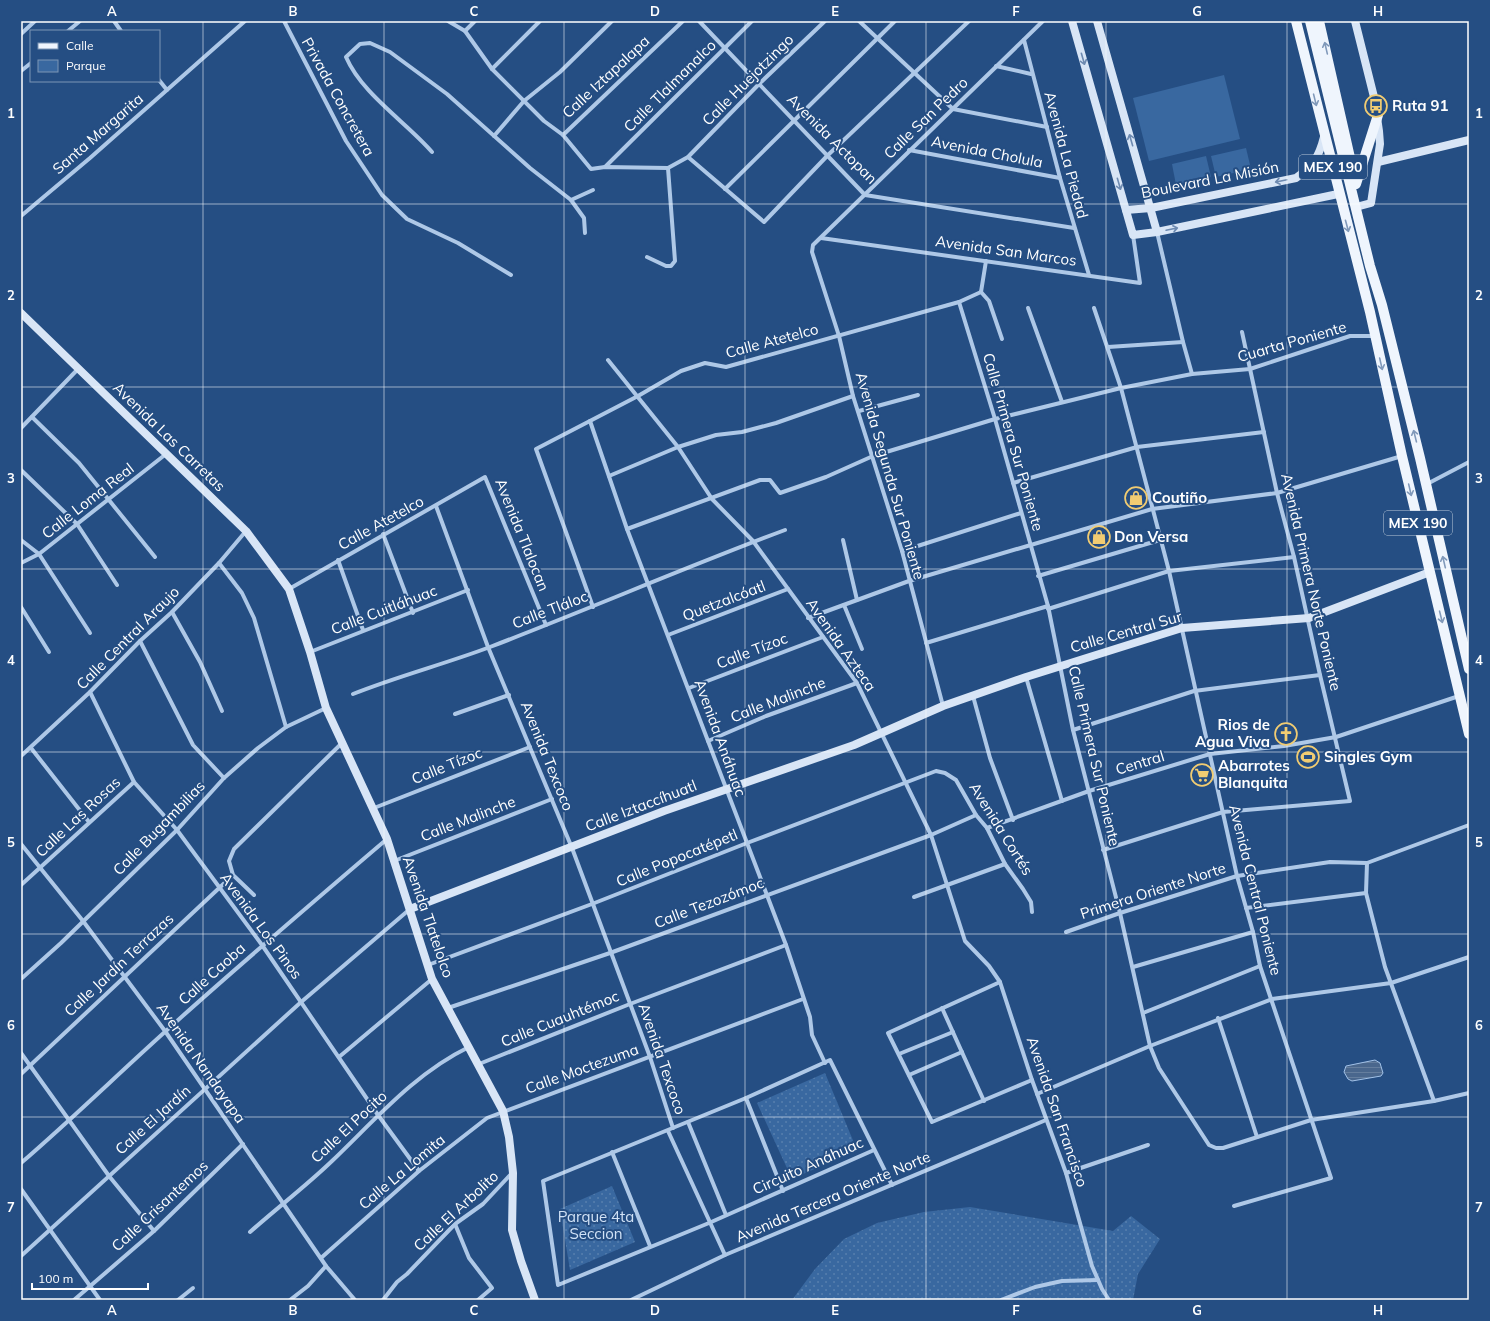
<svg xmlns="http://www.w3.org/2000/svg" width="1490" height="1321" viewBox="0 0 1490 1321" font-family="Mulish,sans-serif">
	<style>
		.green { fill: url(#green-dots) }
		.pitch { fill: #3968a0 }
		.water { fill: url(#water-rules); stroke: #a2c2e8 }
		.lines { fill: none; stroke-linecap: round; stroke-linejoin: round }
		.street { stroke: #aec8e7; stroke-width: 4 }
		.secondary { stroke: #d8e5f6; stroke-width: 8 }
		.primary { stroke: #eff5fd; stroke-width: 10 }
		.oneway { stroke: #8099ba }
		.oneway2 { stroke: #6d8ab1 }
		.grid { fill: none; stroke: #fff; stroke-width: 1; stroke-opacity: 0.55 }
		.labels { text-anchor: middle; stroke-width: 4; stroke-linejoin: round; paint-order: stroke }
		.shield { fill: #254e83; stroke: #becada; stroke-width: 1 }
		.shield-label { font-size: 14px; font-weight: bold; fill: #fff }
		.street-label { font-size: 15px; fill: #fff; stroke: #254e83 }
		.poi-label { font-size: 15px; font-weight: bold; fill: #fff; stroke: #254e83; text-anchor: start }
		.park-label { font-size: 15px; fill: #d1e2f6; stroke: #254e83 }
		.neatline { fill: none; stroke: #fff; stroke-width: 1.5 }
		.grid-label { font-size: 13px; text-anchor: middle; font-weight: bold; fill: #fff }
	</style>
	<defs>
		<pattern id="green-dots" width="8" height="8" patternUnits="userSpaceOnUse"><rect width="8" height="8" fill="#3968a0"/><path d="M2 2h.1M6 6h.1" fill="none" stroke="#577fae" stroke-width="1.8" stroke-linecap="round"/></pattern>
		<pattern id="water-rules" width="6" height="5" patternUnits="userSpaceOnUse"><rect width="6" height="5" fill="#4a678d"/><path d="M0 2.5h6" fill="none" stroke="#657e9e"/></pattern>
	</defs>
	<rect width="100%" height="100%" fill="#254e83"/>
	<g class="green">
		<path d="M825,1073l32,77 -65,29 -35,-76z"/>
		<path d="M612,1186l23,56 -65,28 -10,-61z"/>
		<path d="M970,1207l143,24 18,-15 29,23 -22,35 -5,26h-341l23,-31 29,-30 33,-16 47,-11z"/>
	</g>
	<g class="pitch">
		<path d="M1224,75l16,64 -91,22 -16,-63z"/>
		<path d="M1246,148l5,21 -35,8 -5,-21z"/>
		<path d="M1206,156l5,21 -35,8 -4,-21z"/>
	</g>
	<path class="water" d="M1375,1060l5,3 3,10 -2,3 -29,5 -4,-2 -4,-7 2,-6z"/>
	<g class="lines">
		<g class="street">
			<path d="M114,21l7,10"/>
			<path d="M284,21l62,120 36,54 25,24 51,24 53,32"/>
			<path d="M448,21l17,10 27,38 52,52 19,14 28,34 14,-2 63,1 20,-11 71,-73 66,-63"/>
			<path d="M699,21l166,174 209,33"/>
			<path d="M859,21l94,88 94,18"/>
			<path d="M68,31l12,-10"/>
			<path d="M465,31l10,-10"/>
			<path d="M21,34l14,-13"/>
			<path d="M1024,40l36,138 29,97"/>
			<path d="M996,66l35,8"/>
			<path d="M492,69l48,-48"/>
			<path d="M21,71l10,-8"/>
			<path d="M159,80l8,10"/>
			<path d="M563,135l120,-114"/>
			<path d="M494,136l30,-35 36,-29 52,-51"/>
			<path d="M909,150l151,28"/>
			<path d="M432,152c-26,-30 -70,-58 -86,-95l14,-13 10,-1 20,9 57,42 83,74 41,32 13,18 1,15"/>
			<path d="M688,157l76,65 64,-67 141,-134"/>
			<path d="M605,167l147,-146"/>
			<path d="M725,189l170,-168"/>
			<path d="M571,200l22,-10"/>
			<path d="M21,216l69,-58 155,-137"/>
			<path d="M1157,232l26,110 9,32"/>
			<path d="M821,238l319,45 -7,-48"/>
			<path d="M647,257l19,9h5l4,-5 -7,-93"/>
			<path d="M981,292l8,9 13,38"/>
			<path d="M981,292l5,-31"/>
			<path d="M959,302l36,117 53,187 25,124 47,183 30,133 9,22 50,77 7,3h7l88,-28 123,-19 35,-8"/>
			<path d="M1028,308l34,94"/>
			<path d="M1094,308l27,80 48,183 68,305 16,56 7,34 71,212 -97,28"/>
			<path d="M1108,347l75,-5"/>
			<path d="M608,360l70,87 34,52 41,42 104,142 74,152 34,106 24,25 11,16 32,98 34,93 26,93 10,23 7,11"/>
			<path d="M859,411l59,-16"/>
			<path d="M32,417l47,46 76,94"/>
			<path d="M590,421l37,108 159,416 24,72 2,18 13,28"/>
			<path d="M21,428l57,-59"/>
			<path d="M21,470l56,54 40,61"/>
			<path d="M609,476l69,-29 38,-12 26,-3 34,-9 77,-27"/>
			<path d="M1013,483l124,-36 127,-15"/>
			<path d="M1427,484l42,-22"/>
			<path d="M436,506l52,141 84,201 78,209 23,71"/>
			<path d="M627,529l133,-49h10l10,13 46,-16 47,-21 122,-37 126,-31 71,-14 58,-5 100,-33h24"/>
			<path d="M383,534l30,79"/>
			<path d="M21,540l18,14 51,79"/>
			<path d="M843,540l14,60"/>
			<path d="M902,551l119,-38"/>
			<path d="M338,560l25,70"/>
			<path d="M21,563l18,-9 127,-100"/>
			<path d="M219,563l23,30 12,25 32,109"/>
			<path d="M1038,576l122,-36"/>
			<path d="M289,589l196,-112 61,148"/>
			<path d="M844,605l18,44"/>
			<path d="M21,607l28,45"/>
			<path d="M593,607l-57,-158 102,-53 43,-25 24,-8 21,4 233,-65 22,-10"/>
			<path d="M1048,609l121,-38 125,-14"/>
			<path d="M172,612l28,50 22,49"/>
			<path d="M808,618l101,-37 243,-72 125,-16 125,-37"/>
			<path d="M668,635l120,-46"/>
			<path d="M140,641l53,104 31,33"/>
			<path d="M926,643l122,-37"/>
			<path d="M310,652l158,-62"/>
			<path d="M1026,677l36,124"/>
			<path d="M689,688l134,-51"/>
			<path d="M90,692l44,90 43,48 85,115 116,170 41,56"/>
			<path d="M353,694c45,-18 92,-30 137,-47 99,-38 196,-80 295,-117"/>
			<path d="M973,696l17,62 23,62"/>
			<path d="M943,706l-41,-155 -49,-155 -14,-60 -27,-84 1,-7 230,-224"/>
			<path d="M455,714l54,-19"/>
			<path d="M1073,730l121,-39 126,-16"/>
			<path d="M708,741l58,-25 91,-33"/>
			<path d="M31,748l58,74"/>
			<path d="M21,756l69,-64 50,-51 32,-29 47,-49 27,-32"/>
			<path d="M374,808l156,-61"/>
			<path d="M987,828l102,-37 121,-37 74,-8 52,-9 123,-41"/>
			<path d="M21,844l62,77 82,110 161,235 29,34"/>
			<path d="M1103,850l120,-38 127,-11 -30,-126 -26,-118 -17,-64 -35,-161"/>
			<path d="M394,861l158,-62"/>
			<path d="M1367,863l-1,30 19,74 49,134"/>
			<path d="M21,885l113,-103"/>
			<path d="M254,895l-21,-20 -4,-14 5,-12 108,-106"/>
			<path d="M914,897l91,-33"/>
			<path d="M1246,908l120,-15"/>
			<path d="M1066,932l54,-19 117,-37 93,-14 37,1 102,-38"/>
			<path d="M428,965l164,-61 155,-61 189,-72 9,2 11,7 20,35 11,13 18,36 18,25 8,13 1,10"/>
			<path d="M1133,967l120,-35"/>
			<path d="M21,979l40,-36 116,-113 47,-52 34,-30 28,-21 40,-19"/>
			<path d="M1000,982l-112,51 44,89 100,-42"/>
			<path d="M448,1008l162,-55 321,-118 45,-20"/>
			<path d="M942,1008l42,93"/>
			<path d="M1143,1013l117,-47"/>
			<path d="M1218,1018l39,119"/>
			<path d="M21,1053l88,123 45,55"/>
			<path d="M899,1054l54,-22"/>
			<path d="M339,1057l93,-78"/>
			<path d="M479,1064l151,-60 156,-59"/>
			<path d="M21,1074l212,-199"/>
			<path d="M909,1075l53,-23"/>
			<path d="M1037,1094l113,-48 122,-47 119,-16 78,-26"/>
			<path d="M746,1098l37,93"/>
			<path d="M688,1122l38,93"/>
			<path d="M668,1131l57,124"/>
			<path d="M874,1150l-165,73 -151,62 -15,-104 203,-83 84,-38 62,125"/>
			<path d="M612,1152l38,94"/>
			<path d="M21,1163c50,-43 97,-89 146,-133 72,-65 146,-128 220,-191"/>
			<path d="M1066,1173l82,-28"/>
			<path d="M21,1189l79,111"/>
			<path d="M455,1224l14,34 23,30 -14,12"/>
			<path d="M250,1232c27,-24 56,-46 82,-71 43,-41 83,-88 137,-114"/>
			<path d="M21,1256l279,-253 110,-94"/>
			<path d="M321,1258l98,-87 68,-53 316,-119"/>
			<path d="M74,1300l80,-69 89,-87"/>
			<path d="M178,1300l15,-12"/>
			<path d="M290,1300l18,-14 18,-20"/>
			<path d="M383,1300l14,-18 10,-8 48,-50 28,-20 29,-31"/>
			<path d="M631,1300l94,-45 321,-135"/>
			<path d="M1001,1300l34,-13 27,-6 36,-1"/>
		</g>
		<g class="secondary">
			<path d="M1072,21l61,214 24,-3 181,-38"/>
			<path d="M1097,21l60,211"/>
			<path d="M1355,21l19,76 5,34 1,13 -9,59 -15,4"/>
			<path d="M1378,162l91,-22"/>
			<path d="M1126,210l25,-2 145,-30c17,-12 23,-21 28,-41"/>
			<path d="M21,313l225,218 43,58 21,63 16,56 61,131 45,140 71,132 6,26 4,36 -1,57 9,31 14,39"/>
			<path d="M410,909l254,-98 190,-66 89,-39 83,-29 156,-49 127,-10 121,-46"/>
		</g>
		<g class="primary">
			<path d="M1296,21l74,291 32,144 67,278"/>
			<path d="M1310,21l60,245 12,39 38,153 49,211"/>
			<path d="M1319,21l32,141"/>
			<path d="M1356,184l22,-69"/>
		</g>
	</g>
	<defs><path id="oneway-shaft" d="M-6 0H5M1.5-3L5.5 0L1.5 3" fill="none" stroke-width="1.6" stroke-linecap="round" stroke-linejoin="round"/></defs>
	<g class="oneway">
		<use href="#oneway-shaft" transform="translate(1326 48) rotate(-103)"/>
		<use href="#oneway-shaft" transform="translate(1315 100) rotate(76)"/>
		<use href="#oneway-shaft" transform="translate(1347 226) rotate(75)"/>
		<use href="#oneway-shaft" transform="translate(1381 364) rotate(77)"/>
		<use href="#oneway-shaft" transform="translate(1415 436) rotate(-104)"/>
		<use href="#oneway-shaft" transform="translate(1410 490) rotate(77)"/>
		<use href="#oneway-shaft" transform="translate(1444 562) rotate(-103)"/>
		<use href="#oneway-shaft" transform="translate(1441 617) rotate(76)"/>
	</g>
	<g class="oneway2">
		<use href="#oneway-shaft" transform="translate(1083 59) rotate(74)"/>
		<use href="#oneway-shaft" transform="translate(1131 140) rotate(-106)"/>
		<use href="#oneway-shaft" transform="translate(1281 181) rotate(168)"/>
		<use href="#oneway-shaft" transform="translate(1119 184) rotate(74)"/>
		<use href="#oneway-shaft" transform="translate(1172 229) rotate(-12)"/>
	</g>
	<path class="grid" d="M203,21v1279M384,21v1279M564,21v1279M745,21v1279M926,21v1279M1106,21v1279M1287,21v1279M21,204h1448M21,387h1448M21,569h1448M21,752h1448M21,934h1448M21,1117h1448"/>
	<defs>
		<g id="bus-ring" transform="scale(1.15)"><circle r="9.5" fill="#254e83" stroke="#f1cc72" stroke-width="1.5"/><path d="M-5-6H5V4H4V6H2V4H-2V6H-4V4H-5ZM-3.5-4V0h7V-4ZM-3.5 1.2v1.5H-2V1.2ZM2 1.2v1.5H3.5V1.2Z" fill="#f1cc72"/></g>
		<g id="shop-ring" transform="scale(1.15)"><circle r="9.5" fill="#254e83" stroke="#f1cc72" stroke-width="1.5"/><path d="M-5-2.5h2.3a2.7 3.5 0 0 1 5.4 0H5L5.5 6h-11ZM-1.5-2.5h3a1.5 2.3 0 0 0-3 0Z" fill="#f1cc72"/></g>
		<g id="church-ring" transform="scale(1.15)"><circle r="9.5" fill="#254e83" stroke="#f1cc72" stroke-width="1.5"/><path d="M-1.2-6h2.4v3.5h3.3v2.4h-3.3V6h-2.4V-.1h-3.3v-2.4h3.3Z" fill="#f1cc72"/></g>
		<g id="stadium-ring" transform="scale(1.15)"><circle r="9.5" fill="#254e83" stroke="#f1cc72" stroke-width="1.5"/><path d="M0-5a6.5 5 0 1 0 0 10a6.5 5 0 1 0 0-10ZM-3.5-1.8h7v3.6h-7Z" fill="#f1cc72"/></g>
		<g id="supermarket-ring" transform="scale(1.15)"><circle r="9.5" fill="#254e83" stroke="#f1cc72" stroke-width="1.5"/><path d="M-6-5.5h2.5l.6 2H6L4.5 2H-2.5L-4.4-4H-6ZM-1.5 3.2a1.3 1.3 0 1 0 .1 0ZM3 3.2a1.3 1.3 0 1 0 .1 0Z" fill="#f1cc72"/></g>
	</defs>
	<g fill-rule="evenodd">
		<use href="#bus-ring" x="1376" y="106"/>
		<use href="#shop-ring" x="1136" y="498"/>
		<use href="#shop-ring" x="1099" y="537"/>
		<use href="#church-ring" x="1286" y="734"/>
		<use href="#stadium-ring" x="1308" y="757"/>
		<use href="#supermarket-ring" x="1202" y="775"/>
	</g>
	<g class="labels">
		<g class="shield">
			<rect x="1299" y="155" width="68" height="24" rx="3"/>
			<rect x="1384" y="511" width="68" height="24" rx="3"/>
		</g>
		<g class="shield-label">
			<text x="1333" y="172">MEX 190</text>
			<text x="1418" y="528">MEX 190</text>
		</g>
		<g class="street-label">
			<text transform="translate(606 77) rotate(-43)" y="5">Calle Iztapalapa</text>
			<text transform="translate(748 80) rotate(-45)" y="5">Calle Huejotzingo</text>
			<text transform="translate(670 86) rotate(-45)" y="5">Calle Tlalmanalco</text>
			<text transform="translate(338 97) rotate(61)" y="5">Privada Concretera</text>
			<text transform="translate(926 118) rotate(-44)" y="5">Calle San Pedro</text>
			<text transform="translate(98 134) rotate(-41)" y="5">Santa Margarita</text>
			<text transform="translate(832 139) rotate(45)" y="5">Avenida Actopan</text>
			<text transform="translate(987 152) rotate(11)" y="5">Avenida Cholula</text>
			<text transform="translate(1066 155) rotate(75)" y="5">Avenida La Piedad</text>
			<text transform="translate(1210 180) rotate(-11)" y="5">Boulevard La Misión</text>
			<text transform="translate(1006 251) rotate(8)" y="5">Avenida San Marcos</text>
			<text transform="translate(772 341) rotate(-15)" y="5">Calle Atetelco</text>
			<text transform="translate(1292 342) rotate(-16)" y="5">Cuarta Poniente</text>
			<text transform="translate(169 437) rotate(44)" y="5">Avenida Las Carretas</text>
			<text transform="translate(1013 442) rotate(74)" y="5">Calle Primera Sur Poniente</text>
			<text transform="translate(890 476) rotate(74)" y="5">Avenida Segunda Sur Poniente</text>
			<text transform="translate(88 501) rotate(-38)" y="5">Calle Loma Real</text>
			<text transform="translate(381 523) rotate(-29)" y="5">Calle Atetelco</text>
			<text transform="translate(522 535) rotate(68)" y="5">Avenida Tlalocan</text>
			<text transform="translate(1311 582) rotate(77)" y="5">Avenida Primera Norte Poniente</text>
			<text transform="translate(724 601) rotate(-21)" y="5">Quetzalcóatl</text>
			<text transform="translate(384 610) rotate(-21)" y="5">Calle Cuitláhuac</text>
			<text transform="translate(550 610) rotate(-21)" y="5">Calle Tláloc</text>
			<text transform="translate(1126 632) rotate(-16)" y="5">Calle Central Sur</text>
			<text transform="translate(128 638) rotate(-45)" y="5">Calle Central Araujo</text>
			<text transform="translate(841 645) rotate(55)" y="5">Avenida Azteca</text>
			<text transform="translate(752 651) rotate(-21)" y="5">Calle Tízoc</text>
			<text transform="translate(778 700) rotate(-21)" y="5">Calle Malinche</text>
			<text transform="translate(720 738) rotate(70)" y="5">Avenida Anáhuac</text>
			<text transform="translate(547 756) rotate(68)" y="5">Avenida Texcoco</text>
			<text transform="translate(1094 756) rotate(77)" y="5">Calle Primera Sur Poniente</text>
			<text transform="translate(1140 763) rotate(-17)" y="5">Central</text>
			<text transform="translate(447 766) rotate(-22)" y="5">Calle Tízoc</text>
			<text transform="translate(641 806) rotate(-21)" y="5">Calle Iztaccíhuatl</text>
			<text transform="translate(78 817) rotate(-43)" y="5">Calle Las Rosas</text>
			<text transform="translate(468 819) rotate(-21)" y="5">Calle Malinche</text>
			<text transform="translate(159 828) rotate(-46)" y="5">Calle Bugambilias</text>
			<text transform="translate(1001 829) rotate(58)" y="5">Avenida Cortés</text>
			<text transform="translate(677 858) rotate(-22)" y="5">Calle Popocatépetl</text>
			<text transform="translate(1255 890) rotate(76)" y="5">Avenida Central Poniente</text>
			<text transform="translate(1153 891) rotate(-18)" y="5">Primera Oriente Norte</text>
			<text transform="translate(709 903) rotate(-21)" y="5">Calle Tezozómoc</text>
			<text transform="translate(428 917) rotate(71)" y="5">Avenida Tlatelolco</text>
			<text transform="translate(261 926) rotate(54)" y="5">Avenida Los Pinos</text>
			<text transform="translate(119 965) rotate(-43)" y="5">Calle Jardín Terrazas</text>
			<text transform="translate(212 974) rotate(-42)" y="5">Calle Caoba</text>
			<text transform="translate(560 1019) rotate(-22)" y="5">Calle Cuauhtémoc</text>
			<text transform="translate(662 1059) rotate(71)" y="5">Avenida Texcoco</text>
			<text transform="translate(201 1063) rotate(55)" y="5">Avenida Nandayapa</text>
			<text transform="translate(582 1069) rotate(-20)" y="5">Calle Moctezuma</text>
			<text transform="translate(1057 1112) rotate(71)" y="5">Avenida San Francisco</text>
			<text transform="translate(153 1120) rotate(-42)" y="5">Calle El Jardín</text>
			<text transform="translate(349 1127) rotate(-43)" y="5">Calle El Pocito</text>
			<text transform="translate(808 1166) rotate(-24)" y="5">Circuito Anáhuac</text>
			<text transform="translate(402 1172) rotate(-40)" y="5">Calle La Lomita</text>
			<text transform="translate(833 1197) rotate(-23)" y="5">Avenida Tercera Oriente Norte</text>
			<text transform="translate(160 1206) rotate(-43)" y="5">Calle Crisantemos</text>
			<text transform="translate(456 1211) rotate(-43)" y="5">Calle El Arbolito</text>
		</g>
		<g class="poi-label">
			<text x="1392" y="111">Ruta 91</text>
			<text x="1152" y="503">Coutiño</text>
			<text x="1114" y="542">Don Versa</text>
			<text x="1270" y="730" text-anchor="end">Rios de<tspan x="1270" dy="17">Agua Viva</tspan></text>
			<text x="1324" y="762">Singles Gym</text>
			<text x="1218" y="771">Abarrotes<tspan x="1218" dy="17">Blanquita</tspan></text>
		</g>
		<g class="park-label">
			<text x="596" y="1222">Parque 4ta<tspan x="596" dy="17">Seccion</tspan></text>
		</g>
	</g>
	<rect width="1490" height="1321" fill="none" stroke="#254e83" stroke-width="44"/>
	<rect x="30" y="30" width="130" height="52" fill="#254e83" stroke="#7c95b5"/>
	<rect x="38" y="43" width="20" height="6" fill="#eff5fd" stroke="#7c95b5"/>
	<text x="66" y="50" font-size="12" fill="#ffffff">Calle</text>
	<rect x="38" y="60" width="20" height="12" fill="#3968a0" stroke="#7c95b5"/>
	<text x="66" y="70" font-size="12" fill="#ffffff">Parque</text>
	<path d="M32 1283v6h116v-6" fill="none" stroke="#ffffff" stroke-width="2"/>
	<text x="38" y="1283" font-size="12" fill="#ffffff" stroke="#254e83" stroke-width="3" paint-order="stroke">100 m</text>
	<rect x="22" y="22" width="1446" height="1277" class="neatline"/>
	<g class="grid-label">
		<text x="112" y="16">A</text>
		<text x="293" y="16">B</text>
		<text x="474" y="16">C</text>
		<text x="655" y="16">D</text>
		<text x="835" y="16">E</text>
		<text x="1016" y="16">F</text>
		<text x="1197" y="16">G</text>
		<text x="1378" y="16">H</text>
		<text x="11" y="118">1</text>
		<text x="1479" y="118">1</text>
		<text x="11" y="300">2</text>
		<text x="1479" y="300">2</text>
		<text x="11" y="483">3</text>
		<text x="1479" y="483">3</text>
		<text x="11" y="665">4</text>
		<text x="1479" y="665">4</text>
		<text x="11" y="847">5</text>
		<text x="1479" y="847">5</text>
		<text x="11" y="1030">6</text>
		<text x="1479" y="1030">6</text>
		<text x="11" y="1212">7</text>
		<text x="1479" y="1212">7</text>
		<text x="112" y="1315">A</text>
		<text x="293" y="1315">B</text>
		<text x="474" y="1315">C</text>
		<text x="655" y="1315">D</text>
		<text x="835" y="1315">E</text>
		<text x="1016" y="1315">F</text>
		<text x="1197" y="1315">G</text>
		<text x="1378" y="1315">H</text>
	</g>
</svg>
